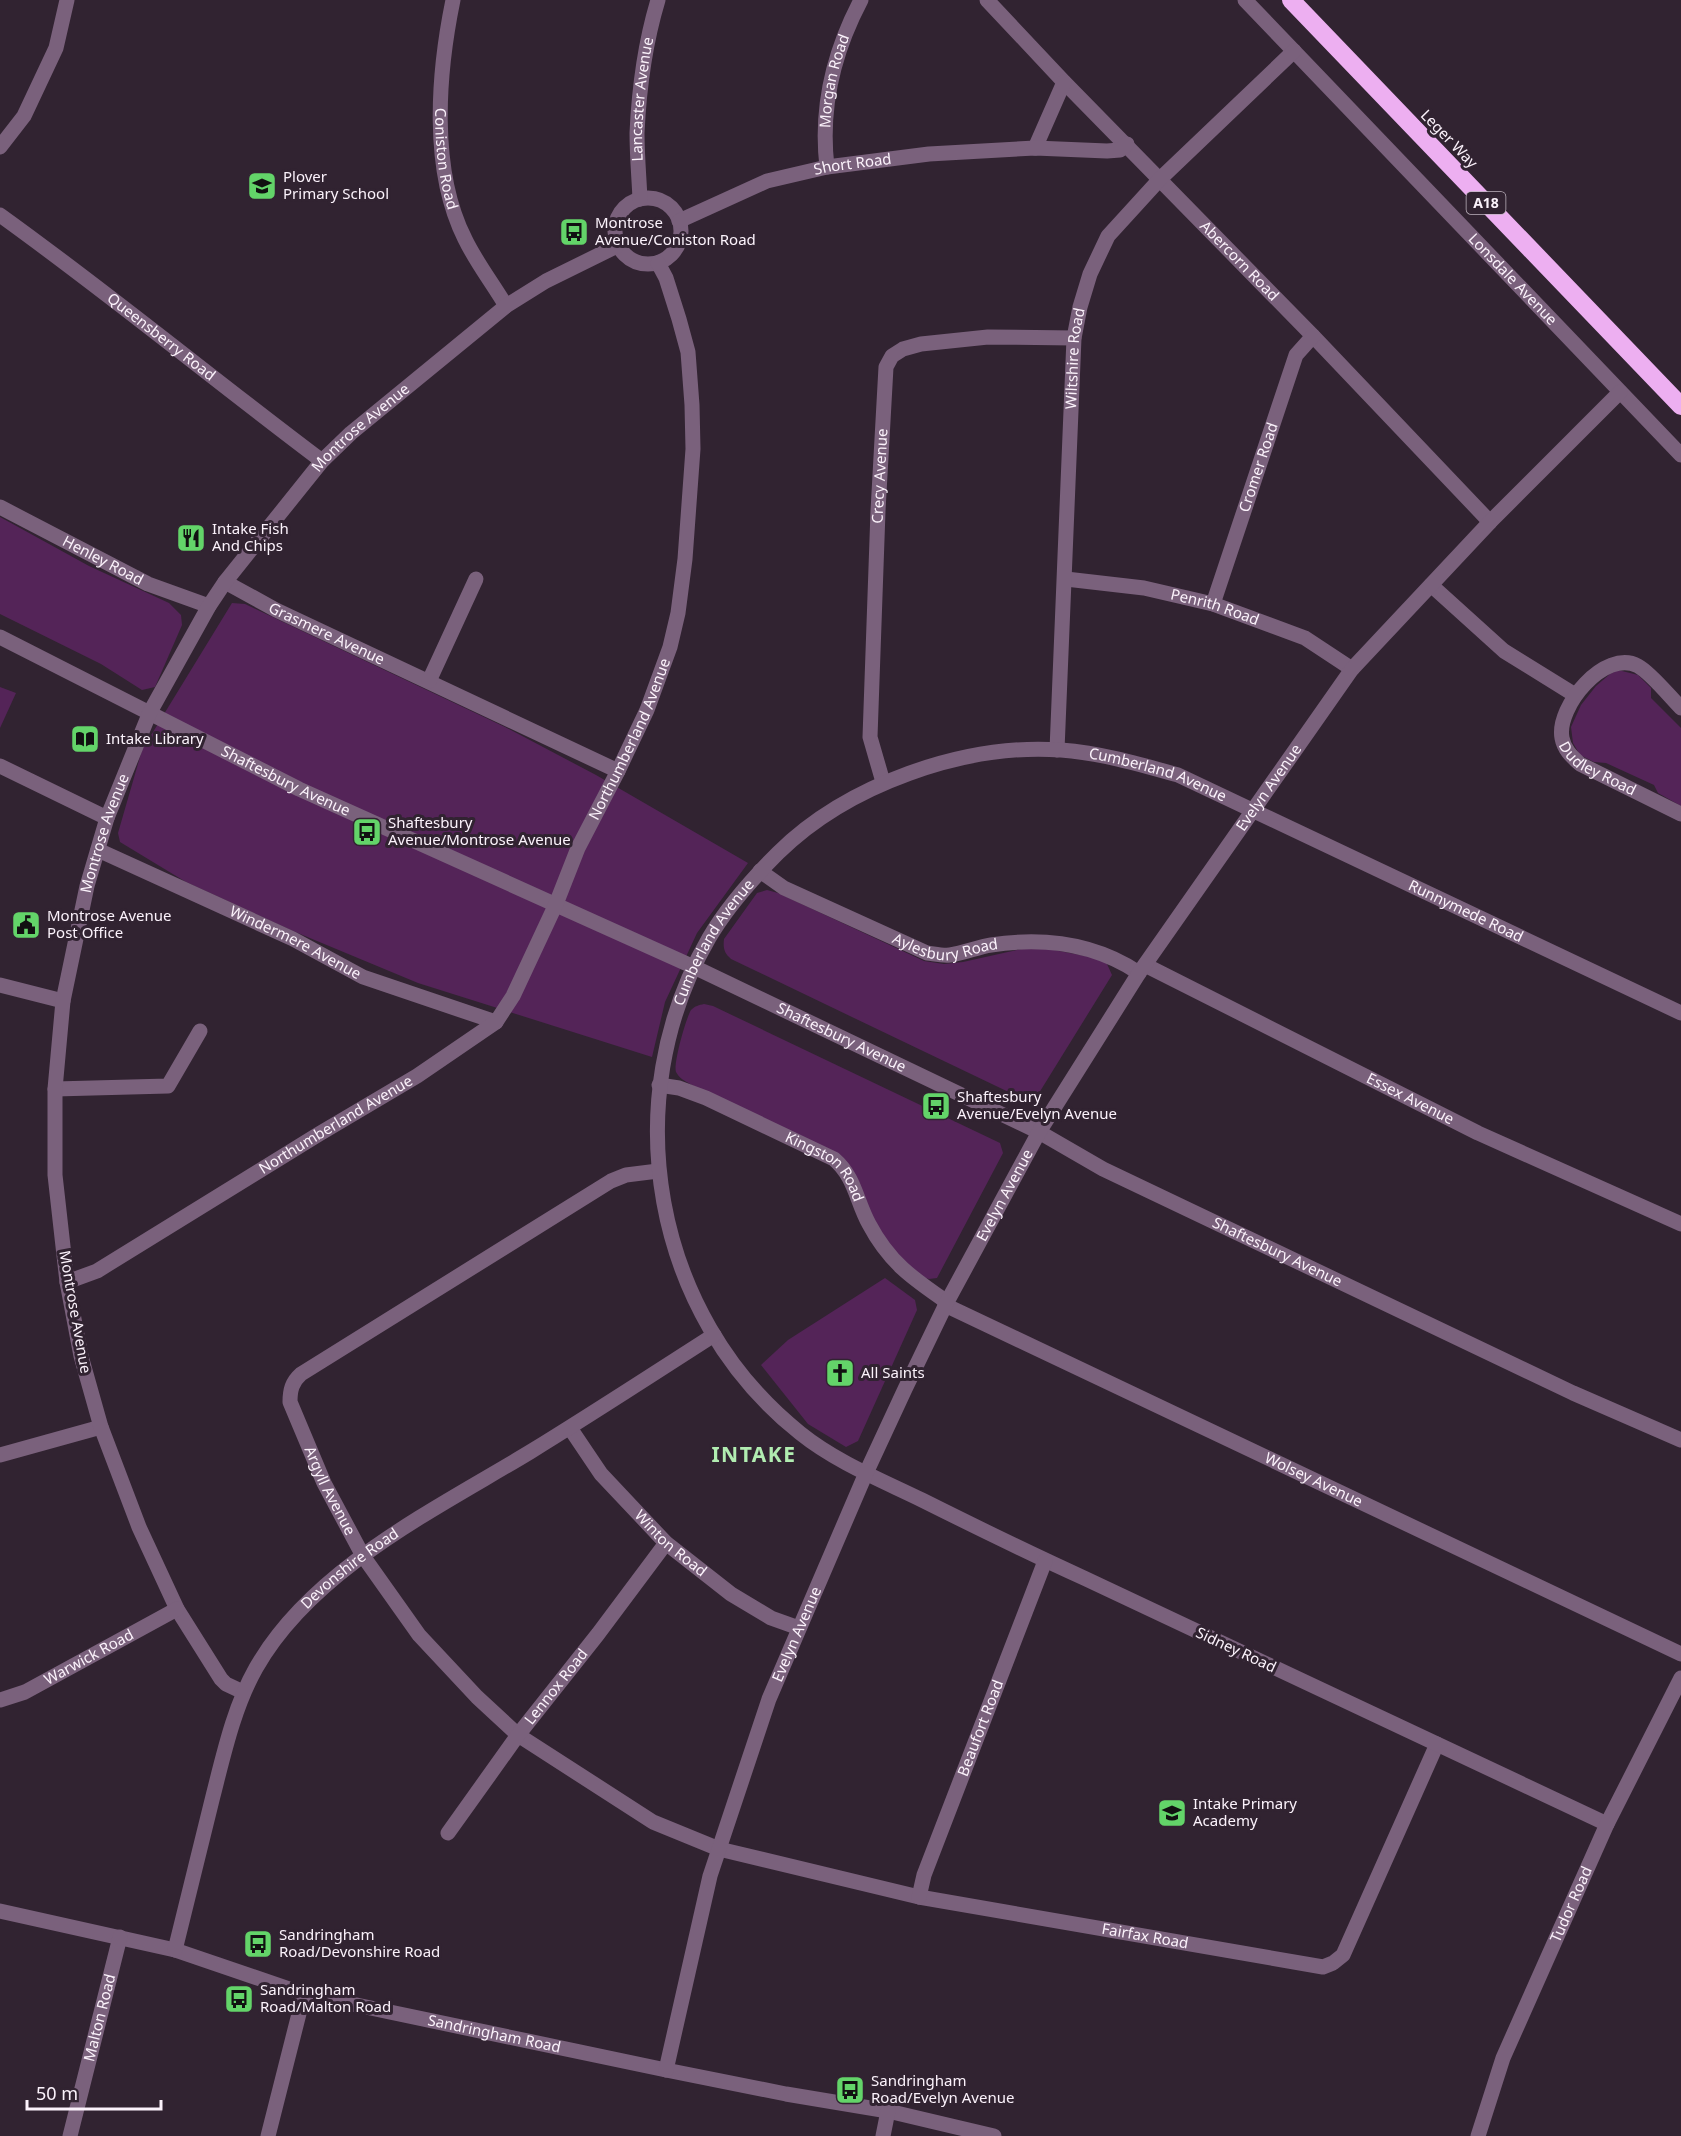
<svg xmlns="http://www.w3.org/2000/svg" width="1681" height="2136" viewBox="0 0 1681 2136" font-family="'Noto Sans',sans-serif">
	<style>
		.green { fill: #542458 }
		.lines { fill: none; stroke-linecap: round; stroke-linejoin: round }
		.minor { stroke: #7a617c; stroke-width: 15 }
		.highway { stroke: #edaff1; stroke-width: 18 }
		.labels { text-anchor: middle; stroke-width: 6; stroke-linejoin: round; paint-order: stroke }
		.shield { fill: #312331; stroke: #beb4be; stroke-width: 1.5 }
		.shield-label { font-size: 14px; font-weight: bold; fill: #fbf2fb }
		.street-label { font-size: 15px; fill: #fbf2fb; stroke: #312331 }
		.poi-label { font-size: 15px; fill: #fbf2fb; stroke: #312331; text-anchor: start }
		.district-label { font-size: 21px; font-weight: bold; letter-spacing: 1.5px; fill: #b1ecb1; stroke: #312331 }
	</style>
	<rect width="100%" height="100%" fill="#312331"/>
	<g class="green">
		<path d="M0,517l89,49 80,37 12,12 1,10 -27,62 -13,3 -41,-26 -101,-50z"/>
		<path d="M232,603l13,1 260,123 91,48 152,88 -51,70 -32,69 -13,55 -234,-74 -125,-52 -107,-49 -66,-40 -2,-9 24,-83z"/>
		<path d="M1618,670l20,5 13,13v10l30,30v78l-23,-13 -4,-8 -48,-22 -12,-1 -14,-7 -7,-12 -2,-16 10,-22 15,-19 14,-12z"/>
		<path d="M0,687l16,6 -16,35z"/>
		<path d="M767,890l11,3 146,68 20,3 19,-2 63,-14 23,1 52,10 6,5 5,11 -73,118 -2,3 -14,3 -292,-140c-7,-6 -8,-11 -7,-20l33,-46z"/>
		<path d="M704,1004l9,2 287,137 3,10 -66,125 -8,1 -10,-3 -32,-33 -14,-24 -19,-45 -164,-90c-5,-3 -11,-6 -14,-12 -3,-8 10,-54 15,-62 4,-4 8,-5 13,-6z"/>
		<path d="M885,1278l30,22 2,10 -59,131 -12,6 -38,-23 -47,-59 27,-25z"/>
	</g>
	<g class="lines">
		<g class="minor">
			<path id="s1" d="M453,0c-15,73 -23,170 12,239 11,23 28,45 41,67"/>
			<path id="s2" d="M987,0l77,82 249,254 177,186"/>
			<path id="s3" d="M1245,0l436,455"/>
			<path d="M0,147l24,-31 32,-68 11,-48"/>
			<path d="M1035,148l29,-66"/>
			<path id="s4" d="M827,167c-7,-59 6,-114 34,-167"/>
			<circle cx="648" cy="231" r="33"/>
			<path id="s5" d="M640,199c-1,-22 -3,-44 -3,-66 2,-44 8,-90 21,-133"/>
			<path id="s6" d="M0,215c110,79 214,165 322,246"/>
			<path id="s7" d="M679,221l88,-40 60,-14 102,-13 106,-6 72,3 13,-1 7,-6"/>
			<path id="s8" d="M0,507l148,77 61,22"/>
			<path id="s9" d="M1066,579l78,9 69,16 92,34 47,31"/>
			<path id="s10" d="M225,582l51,28 342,161"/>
			<path d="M1431,585l73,66 71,44"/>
			<path id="s11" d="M1213,604l83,-249 17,-19"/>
			<path id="s12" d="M0,637l299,152 395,178 345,165 64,37 470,224 108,47"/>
			<path d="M429,681l47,-102"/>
			<path id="s13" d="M1681,708c-11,-11 -30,-35 -43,-42 -33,-18 -82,41 -76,72 2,11 9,18 18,26l101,50"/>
			<path id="s14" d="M1057,750l17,-412 6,-31 10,-33 18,-38 52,-57 134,-128"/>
			<path d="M0,766l107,52"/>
			<path id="s15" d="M883,782l-13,-45 8,-226 8,-144 6,-11 11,-7 18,-5 67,-7 86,1"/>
			<path id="s16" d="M98,850l195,89 70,38 133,45"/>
			<path id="s17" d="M760,871l24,17 143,65c8,1 16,3 23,2 14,-2 28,-8 41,-10 53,-8 103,-2 148,28"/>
			<path id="s18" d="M1145,965l333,168 203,91"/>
			<path d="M0,985l63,16"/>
			<path id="s19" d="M659,1085l20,3 27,10 128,61c21,18 22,41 35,65 20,38 43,54 78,78"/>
			<path d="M55,1089l113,-3 32,-55"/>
			<path id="s20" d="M658,1171l-32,4 -15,6 -310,193c-9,8 -11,16 -11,28l34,81 39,73 56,79 58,62 41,38 135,87 66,27 200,48 404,70 10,-4 10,-8 94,-211"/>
			<path id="s21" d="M67,1282l30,-11 222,-137 98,-58 79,-54 17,-26 43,-92 22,-56 40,-77 29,-61 23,-63 8,-34 7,-54 8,-110 -1,-44 -4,-53 -9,-33 -13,-41 -8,-15"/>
			<path id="s22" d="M945,1305l736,349"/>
			<path id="s23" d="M570,1428l31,46 65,69 65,51 40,24 28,10"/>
			<path d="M0,1455l101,-28"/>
			<path id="s24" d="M243,1692l-17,-8 -5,-5 -44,-70 -38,-82 -38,-100 -20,-71 -14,-74 -12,-107v-86l8,-88 24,-115 20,-68 43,-106 59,-106 16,-24 97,-121 29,-28 155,-127 40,-25 71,-35"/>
			<path id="s25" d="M0,1700l25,-8 152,-83"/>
			<path id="s26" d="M1607,1824c-174,-82 -349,-164 -523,-246 -55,-25 -108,-51 -162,-78 -41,-20 -86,-38 -122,-67 -148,-118 -185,-333 -91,-495 18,-31 44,-60 69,-85 69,-68 186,-110 283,-103 40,3 78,14 117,25l503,238"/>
			<path id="s27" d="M448,1833l70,-98 80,-101 68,-91"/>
			<path id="s28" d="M919,1897l5,-22 121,-314"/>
			<path id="s29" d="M0,1911l175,39 129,44 362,76 120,24 102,17 106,25"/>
			<path id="s30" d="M175,1950c13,-51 25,-103 38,-154 11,-43 21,-89 43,-128 56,-99 180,-159 274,-216 62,-38 123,-78 184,-117"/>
			<path id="s31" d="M666,2070l44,-194 59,-177 97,-226 39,-84 42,-87 92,-170 100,-159 213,-304 138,-147 130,-130"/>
			<path id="s32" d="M70,2136l50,-199"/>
			<path d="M268,2136l36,-142"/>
			<path d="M883,2136l5,-25"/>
			<path id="s33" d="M1478,2136l25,-78 104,-234 74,-146"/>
		</g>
		<path class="highway" d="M1291,0l390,406"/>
	</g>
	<defs>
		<g id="school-square" transform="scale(1.5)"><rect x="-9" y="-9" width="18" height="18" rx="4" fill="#63d469" stroke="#312331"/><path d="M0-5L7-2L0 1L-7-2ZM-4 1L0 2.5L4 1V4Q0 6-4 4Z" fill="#111"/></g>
		<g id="bus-square" transform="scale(1.5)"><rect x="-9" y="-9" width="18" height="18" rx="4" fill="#63d469" stroke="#312331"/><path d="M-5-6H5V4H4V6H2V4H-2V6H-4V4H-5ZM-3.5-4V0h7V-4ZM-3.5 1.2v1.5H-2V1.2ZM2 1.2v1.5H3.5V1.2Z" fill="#111"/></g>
		<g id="restaurant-square" transform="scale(1.5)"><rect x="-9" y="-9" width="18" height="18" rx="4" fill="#63d469" stroke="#312331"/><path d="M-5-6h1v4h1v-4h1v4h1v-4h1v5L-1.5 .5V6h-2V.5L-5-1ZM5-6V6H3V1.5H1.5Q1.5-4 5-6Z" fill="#111"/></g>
		<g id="library-square" transform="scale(1.5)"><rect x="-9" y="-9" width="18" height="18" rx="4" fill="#63d469" stroke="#312331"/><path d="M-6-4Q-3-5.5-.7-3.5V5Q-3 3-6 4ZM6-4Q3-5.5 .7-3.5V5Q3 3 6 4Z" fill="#111"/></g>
		<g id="civic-square" transform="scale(1.5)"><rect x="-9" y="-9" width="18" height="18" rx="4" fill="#63d469" stroke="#312331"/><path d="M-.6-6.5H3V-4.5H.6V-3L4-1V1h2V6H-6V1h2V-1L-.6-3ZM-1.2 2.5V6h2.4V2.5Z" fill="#111"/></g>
		<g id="church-square" transform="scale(1.5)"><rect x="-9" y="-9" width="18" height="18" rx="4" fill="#63d469" stroke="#312331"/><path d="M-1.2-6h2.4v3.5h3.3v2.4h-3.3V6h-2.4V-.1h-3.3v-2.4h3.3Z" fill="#111"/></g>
	</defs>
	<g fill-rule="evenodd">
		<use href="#school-square" x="262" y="186"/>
		<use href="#bus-square" x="574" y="232"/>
		<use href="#restaurant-square" x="191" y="538"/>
		<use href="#library-square" x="85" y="739"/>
		<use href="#bus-square" x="367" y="832"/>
		<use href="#civic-square" x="26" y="925"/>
		<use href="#bus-square" x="936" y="1106"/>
		<use href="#church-square" x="840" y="1373"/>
		<use href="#school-square" x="1172" y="1813"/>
		<use href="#bus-square" x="258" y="1944"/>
		<use href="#bus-square" x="239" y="1999"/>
		<use href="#bus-square" x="850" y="2090"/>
	</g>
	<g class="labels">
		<rect class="shield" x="1466.5" y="192" width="39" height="22" rx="4.5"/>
		<g class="shield-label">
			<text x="1486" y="208">A18</text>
		</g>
		<g class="street-label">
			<text dy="5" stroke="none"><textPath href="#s4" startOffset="87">Morgan Road</textPath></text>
			<text dy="5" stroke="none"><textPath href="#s5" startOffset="100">Lancaster Avenue</textPath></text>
			<text transform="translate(1449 139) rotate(46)" y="5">Leger Way</text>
			<text dy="5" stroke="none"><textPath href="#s1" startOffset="160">Coniston Road</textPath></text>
			<text dy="5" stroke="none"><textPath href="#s7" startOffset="184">Short Road</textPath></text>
			<text dy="5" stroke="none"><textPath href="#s2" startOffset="363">Abercorn Road</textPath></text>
			<text dy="5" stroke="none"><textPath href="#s3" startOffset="387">Lonsdale Avenue</textPath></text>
			<text dy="5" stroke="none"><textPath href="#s6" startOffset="202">Queensberry Road</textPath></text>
			<text dy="5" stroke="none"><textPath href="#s14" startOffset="392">Wiltshire Road</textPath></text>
			<text dy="5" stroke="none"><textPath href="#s24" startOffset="1396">Montrose Avenue</textPath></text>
			<text dy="5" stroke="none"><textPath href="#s11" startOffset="144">Cromer Road</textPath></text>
			<text dy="5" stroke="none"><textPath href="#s15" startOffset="308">Crecy Avenue</textPath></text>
			<text dy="5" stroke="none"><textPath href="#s8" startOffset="116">Henley Road</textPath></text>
			<text dy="5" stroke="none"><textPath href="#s9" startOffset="152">Penrith Road</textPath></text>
			<text dy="5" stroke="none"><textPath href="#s10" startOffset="114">Grasmere Avenue</textPath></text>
			<text dy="5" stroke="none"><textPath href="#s21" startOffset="816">Northumberland Avenue</textPath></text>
			<text dy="5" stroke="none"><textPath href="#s13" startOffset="230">Dudley Road</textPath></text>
			<text dy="5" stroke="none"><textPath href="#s26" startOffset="1964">Cumberland Avenue</textPath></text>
			<text dy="5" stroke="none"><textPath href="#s12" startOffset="320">Shaftesbury Avenue</textPath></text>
			<text dy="5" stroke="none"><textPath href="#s31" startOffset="1428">Evelyn Avenue</textPath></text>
			<text dy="5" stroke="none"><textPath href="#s24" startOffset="910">Montrose Avenue</textPath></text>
			<text dy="5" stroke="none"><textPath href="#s26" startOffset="2302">Runnymede Road</textPath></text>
			<text dy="5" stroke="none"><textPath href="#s17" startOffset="204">Aylesbury Road</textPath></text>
			<text dy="5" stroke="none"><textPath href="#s16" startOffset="218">Windermere Avenue</textPath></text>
			<text dy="5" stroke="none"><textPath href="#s26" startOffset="1443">Cumberland Avenue</textPath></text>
			<text dy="5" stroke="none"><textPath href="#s12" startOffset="932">Shaftesbury Avenue</textPath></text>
			<text dy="5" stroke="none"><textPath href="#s18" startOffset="297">Essex Avenue</textPath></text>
			<text dy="5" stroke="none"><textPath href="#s21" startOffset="312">Northumberland Avenue</textPath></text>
			<text dy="5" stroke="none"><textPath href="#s19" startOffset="189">Kingston Road</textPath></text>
			<text dy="5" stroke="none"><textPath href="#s31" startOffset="942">Evelyn Avenue</textPath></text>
			<text dy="5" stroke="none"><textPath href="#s12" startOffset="1418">Shaftesbury Avenue</textPath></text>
			<text transform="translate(75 1312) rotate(80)" y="5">Montrose Avenue</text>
			<text dy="5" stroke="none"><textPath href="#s22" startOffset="408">Wolsey Avenue</textPath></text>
			<text dy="5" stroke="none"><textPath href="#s20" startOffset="542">Argyll Avenue</textPath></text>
			<text dy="5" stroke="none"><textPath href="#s23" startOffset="154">Winton Road</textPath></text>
			<text dy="5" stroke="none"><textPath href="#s30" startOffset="432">Devonshire Road</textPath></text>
			<text dy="5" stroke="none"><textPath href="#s31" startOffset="456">Evelyn Avenue</textPath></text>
			<text transform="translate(1236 1650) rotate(25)" y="5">Sidney Road</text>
			<text dy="5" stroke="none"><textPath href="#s25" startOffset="99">Warwick Road</textPath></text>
			<text dy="5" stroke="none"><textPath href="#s27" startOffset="182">Lennox Road</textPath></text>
			<text dy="5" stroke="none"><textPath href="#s28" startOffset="180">Beaufort Road</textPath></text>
			<text dy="5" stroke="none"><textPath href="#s33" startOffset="250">Tudor Road</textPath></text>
			<text dy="5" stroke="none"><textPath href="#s20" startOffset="1520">Fairfax Road</textPath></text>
			<text dy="5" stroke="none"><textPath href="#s32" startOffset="122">Malton Road</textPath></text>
			<text dy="5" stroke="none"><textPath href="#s29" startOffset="510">Sandringham Road</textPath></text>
		</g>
		<g class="poi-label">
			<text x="283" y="182">Plover<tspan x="283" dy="17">Primary School</tspan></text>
			<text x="595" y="228">Montrose<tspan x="595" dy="17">Avenue/Coniston Road</tspan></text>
			<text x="212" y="534">Intake Fish<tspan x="212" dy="17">And Chips</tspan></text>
			<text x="106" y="744">Intake Library</text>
			<text x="388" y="828">Shaftesbury<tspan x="388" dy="17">Avenue/Montrose Avenue</tspan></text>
			<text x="47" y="921">Montrose Avenue<tspan x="47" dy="17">Post Office</tspan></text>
			<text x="957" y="1102">Shaftesbury<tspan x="957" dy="17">Avenue/Evelyn Avenue</tspan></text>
			<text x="861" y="1378">All Saints</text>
			<text x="1193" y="1809">Intake Primary<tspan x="1193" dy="17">Academy</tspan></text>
			<text x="279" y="1940">Sandringham<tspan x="279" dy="17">Road/Devonshire Road</tspan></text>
			<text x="260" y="1995">Sandringham<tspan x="260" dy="17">Road/Malton Road</tspan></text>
			<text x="871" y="2086">Sandringham<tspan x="871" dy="17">Road/Evelyn Avenue</tspan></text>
		</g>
		<g class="district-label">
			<text x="754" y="1462">INTAKE</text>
		</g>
	</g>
	<path d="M27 2100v9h134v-9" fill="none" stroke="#fbf2fb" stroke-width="3"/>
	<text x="36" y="2100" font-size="18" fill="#fbf2fb" stroke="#312331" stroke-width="4.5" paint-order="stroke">50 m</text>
</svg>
